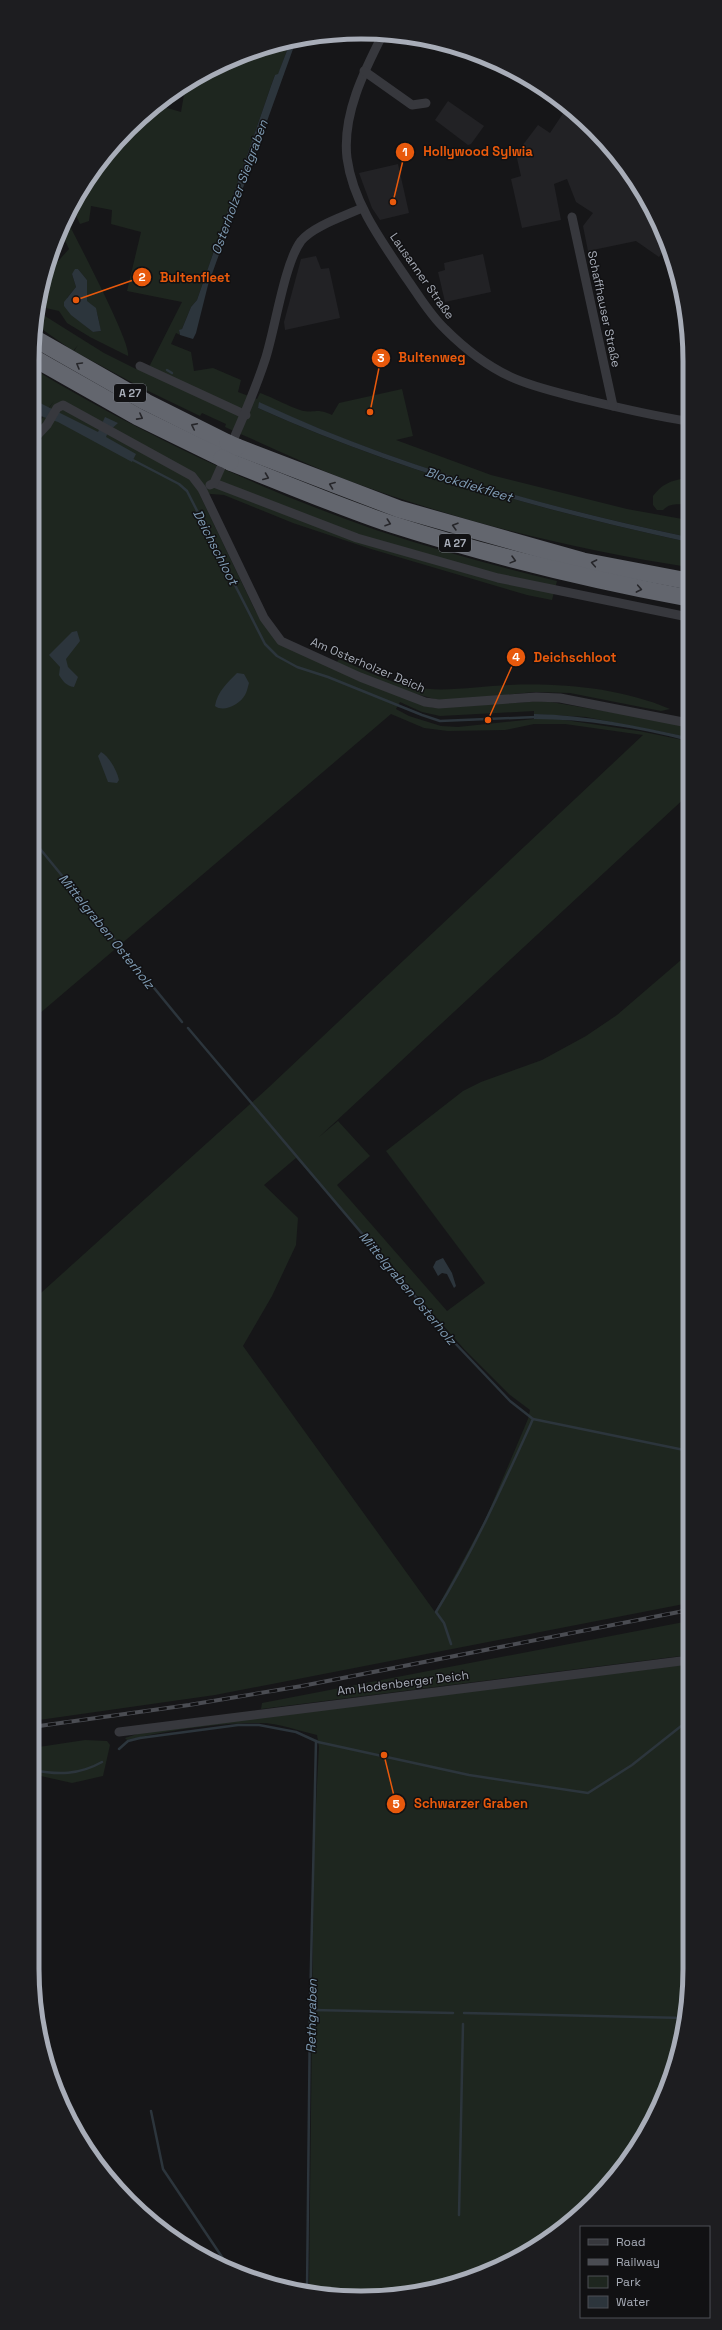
<svg xmlns="http://www.w3.org/2000/svg" width="722" height="2330" viewBox="0 0 722 2330" font-family="'Space Grotesk',sans-serif">
	<style>
		.built { fill: #222225 }
		.green { fill: #1e261f; fill-rule: evenodd }
		.water { fill: #2c353c }
		.lines { fill: none; stroke-linecap: round; stroke-linejoin: round }
		.stream { stroke: #2c353c; stroke-width: 2.5 }
		.street { stroke: #37383d; stroke-width: 9 }
		.highway { stroke: #63666e; stroke-width: 17 }
		.rail-casing { stroke: #4a4c52; stroke-width: 4 }
		.rail { stroke: #111113; stroke-width: 2.5; stroke-dasharray: 8; stroke-linecap: butt }
		.highway-bridge { stroke: #63666e; stroke-width: 17 }
		.oneway { stroke: #26262a }
		.labels { text-anchor: middle; stroke-width: 3; stroke-linejoin: round; paint-order: stroke }
		.shield { fill: #111113; stroke: #7b7e86; stroke-width: 1 }
		.shield-label { font-size: 11px; font-weight: bold; fill: #a8adb8 }
		.street-label { font-size: 12px; fill: #a8adb8; stroke: #111113 }
		.water-label { font-size: 13px; font-style: italic; fill: #7f9bb3; stroke: #111113 }
		.rim { fill: none; stroke: #a8adb8; stroke-width: 5 }
		.leader { fill: none; stroke: #e8590c; stroke-width: 1.5 }
		.callout-dot { fill: #e8590c; stroke: #111113; stroke-width: 1.5 }
		.mark-label { font-size: 12px; text-anchor: middle; font-weight: bold; fill: #fff }
		.callout-label { font-size: 13px; text-anchor: middle; font-weight: bold; fill: #e8590c; stroke: #111113; stroke-width: 3; stroke-linejoin: round; paint-order: stroke }
	</style>
	<rect width="100%" height="100%" fill="#161618"/>
	<g class="built">
		<path d="M448,101l36,25 -13,18 -3,1 -33,-25z"/>
		<path d="M566,109l42,35 48,72 10,32 -7,9 -23,-16 -48,10 -5,-25 10,-13 -17,-11 -9,-23 -13,5 7,36 -39,8 -11,-49 10,-3 -5,-22 22,-29 12,8z"/>
		<path d="M398,164l11,49 -29,7 -8,-12 -13,-35z"/>
		<path d="M483,254l8,38 -46,10 -7,-30 7,-2 -1,-7z"/>
		<path d="M316,256l5,13 8,-1 11,50 -55,12 -1,-8 17,-63z"/>
	</g>
	<g class="green">
		<path d="M288,41v7l-10,27h-3l-4,11 -74,214 -6,7 -9,22 -3,2 1,4 -4,-2 -5,11 20,8 3,19 19,-3 28,12 -3,12 19,7 3,-6c12,4 36,17 44,18 14,2 12,-3 28,4l7,-12 63,-14 11,47 -17,4 95,35 136,34 61,11v17c-147,-31 -292,-71 -428,-134l-2,5c138,62 282,102 430,134v25c-117,-18 -230,-46 -341,-87 -41,-16 -81,-35 -122,-53l1,-3 -24,-11 -2,3 -56,-27 -70,-38 4,-6 -5,6 -37,-26 1,-14 67,42 32,16 5,-5 8,3 33,-65 -55,-11 14,-59 -30,-8 1,-14 -21,-4 -2,15 -9,3 -8,-17c22,-41 49,-72 85,-102l24,7 5,-29 49,-26z"/>
		<path d="M66,218c9,19 66,126 62,138l-38,-19 -23,-14 -8,-12 -22,-5 7,-29 25,-28 -9,-19zM78,269l9,11v22c12,5 11,18 14,29l-8,1 -16,-13 -10,-21 9,-11 -4,-13z"/>
		<path d="M32,368c109,66 224,120 344,162 60,20 120,36 181,51l-5,19 -25,-5 -156,-46 -78,-26 -69,-28 -25,-2 56,117 24,34 53,24 7,-9c23,10 49,23 74,28 31,6 65,-1 96,-2 54,-2 111,3 161,24l-9,2 -91,-18 -35,-1 -93,9 -33,-9 10,12 15,4 111,-7 143,24v12l-102,-20 -52,-3v-3l-94,5 -18,-4 -22,-10 -4,7 13,7 32,10 17,1 76,-8h24l81,12 49,10v54l-369,342 19,-16 32,35 -33,29 110,126 38,-28 -99,-132 77,-60 18,-9 61,-22 44,-24 31,-21 71,-61 1,649 -474,92 -183,26v-420l236,-213 375,-353 -78,-11h-31l-29,6 -57,1 -24,-3 -33,-14 -359,306v-569l10,-13 -10,-5 22,-32 -22,28zM296,1158l168,191 46,46 20,15 -2,9 -42,99 -51,94 -192,-266 29,-50 24,-51 2,-27 -34,-33z"/>
		<path d="M685,478l2,1 1,25c-11,1 -17,-2 -25,6h-6l-4,-5v-9c9,-12 17,-15 32,-18z"/>
		<path d="M689,1621v34l-428,54 1,-6z"/>
		<path d="M689,1664l1,305 -6,64 -19,62 -30,57 -41,49 -50,41 -98,45 -64,10 -64,-2 -12,-3 3,-2 5,-448 5,-95 -2,-12c-18,-4 -38,-12 -57,-12 -38,-1 -96,8 -133,17l-2,-2 15,-5z"/>
		<path d="M85,1740l22,1 3,4 -7,31 -31,7 -40,-9v-26z"/>
	</g>
	<g class="water">
		<path d="M297,38l-89,247 -12,48 -3,6 -13,-4 -1,-5 3,-1 9,-22 6,-7 74,-214 4,-11 3,-1 10,-26v-7z"/>
		<path d="M75,269h3l9,11v21l9,7 5,23 -8,1 -22,-17 -7,-9v-4l12,-15 -4,-13z"/>
		<path d="M32,399l66,33 7,-15 13,6 -10,9 -2,5 30,17 -4,8 -74,-40 -26,-9z"/>
		<path d="M259,402c137,64 282,104 429,135v5c-148,-32 -292,-72 -430,-134z"/>
		<path d="M77,631l3,10 -14,18 2,8 10,10 -4,10c-8,-1 -11,-6 -15,-12l1,-8 -11,-12 23,-23z"/>
		<path d="M237,673l7,1 5,9c-1,3 -2,9 -4,12 -5,9 -21,18 -30,11 2,-14 13,-24 22,-33z"/>
		<path d="M534,714c53,1 103,12 154,23v4c-49,-13 -103,-22 -154,-22z"/>
		<path d="M101,752c8,4 16,19 18,28l-2,3 -9,-1 -10,-26z"/>
		<path d="M443,1258l9,15 4,13 -2,2 -7,-14 -5,-1 -4,3 -5,-9 3,-6z"/>
	</g>
	<g class="lines">
		<g class="stream">
			<path d="M167,370l5,3"/>
			<path d="M131,459l48,25 8,7 78,153 12,12 20,11 31,10 94,38 18,6 96,-4"/>
			<path d="M32,839l150,183"/>
			<path d="M188,1028l265,313 57,60 23,18 156,32"/>
			<path d="M451,1644l-7,-21 -8,-11c38,-62 67,-127 97,-193"/>
			<path d="M119,1749l9,-8 12,-3 98,-13h21l37,7 22,10 151,33 119,18 44,-28 58,-46"/>
			<path d="M32,1770c26,5 47,5 70,-8"/>
			<path d="M313,2010l140,3"/>
			<path d="M464,2013l221,5"/>
			<path d="M151,2111l12,58 67,100"/>
			<path d="M459,2215l4,-191"/>
			<path d="M307,2292l3,-282 6,-269"/>
		</g>
		<g class="street">
			<path d="M383,34c-19,37 -41,81 -36,124 6,45 35,84 60,121 12,17 23,36 38,50 19,19 42,37 66,48 24,11 50,16 76,23 33,8 67,16 100,21"/>
			<path d="M364,71l48,34 14,-2"/>
			<path d="M572,217l41,189"/>
			<path d="M140,366l106,49"/>
			<path d="M32,441l15,-16 10,-17 6,-3 129,71 10,13 62,129 17,23 79,36 65,25 14,2 97,-7 24,1 128,25"/>
			<path d="M214,483l143,55 141,40 190,39"/>
			<path d="M210,485l4,-2c18,-41 37,-80 51,-123 10,-30 19,-96 36,-119 12,-15 44,-25 61,-33"/>
			<path d="M119,1732l570,-72"/>
		</g>
		<g class="highway">
			<path d="M34,338l112,64 82,41"/>
			<path d="M32,357l106,60 84,41"/>
			<path d="M237,447l162,62 184,52 105,20"/>
			<path d="M230,462c54,21 107,44 161,62 97,31 196,55 297,74"/>
		</g>
		<g class="rail-casing">
			<path id="rail" d="M32,1727l157,-22 113,-19 387,-76"/>
		</g>
		<use href="#rail" class="rail"/>
		<g class="highway-bridge">
			<path d="M228,443l9,4"/>
			<path d="M222,458l8,4"/>
		</g>
	</g>
	<defs><path id="oneway-chevron" d="M-2-3.5L2.5 0L-2 3.5" fill="none" stroke-width="1.6" stroke-linecap="round" stroke-linejoin="round"/></defs>
	<g class="oneway">
		<use href="#oneway-chevron" transform="translate(79 365) rotate(-150)"/>
		<use href="#oneway-chevron" transform="translate(140 417) rotate(28)"/>
		<use href="#oneway-chevron" transform="translate(194 426) rotate(-154)"/>
		<use href="#oneway-chevron" transform="translate(266 477) rotate(22)"/>
		<use href="#oneway-chevron" transform="translate(332 485) rotate(-159)"/>
		<use href="#oneway-chevron" transform="translate(388 523) rotate(19)"/>
		<use href="#oneway-chevron" transform="translate(455 526) rotate(-164)"/>
		<use href="#oneway-chevron" transform="translate(513 560) rotate(15)"/>
		<use href="#oneway-chevron" transform="translate(594 563) rotate(-169)"/>
		<use href="#oneway-chevron" transform="translate(639 589) rotate(11)"/>
	</g>
	<g class="labels">
		<g class="shield">
			<rect x="114" y="384" width="32" height="18" rx="3"/>
			<rect x="439" y="534" width="32" height="18" rx="3"/>
		</g>
		<g class="shield-label">
			<text x="130" y="397">A 27</text>
			<text x="455" y="547">A 27</text>
		</g>
		<g class="street-label">
			<text transform="translate(422 276) rotate(55)" y="4">Lausanner Straße</text>
			<text transform="translate(604 309) rotate(78)" y="4">Schaffhauser Straße</text>
			<text transform="translate(368 665) rotate(23)" y="4">Am Osterholzer Deich</text>
			<text transform="translate(403 1683) rotate(-7)" y="4">Am Hodenberger Deich</text>
		</g>
		<g class="water-label">
			<text transform="translate(239 187) rotate(-70)" y="5">Osterholzer Sielgraben</text>
			<text transform="translate(469 484) rotate(17)" y="5">Blockdiekfleet</text>
			<text transform="translate(216 547) rotate(63)" y="5">Deichschloot</text>
			<text transform="translate(107 931) rotate(51)" y="5">Mittelgraben Osterholz</text>
			<text transform="translate(408 1288) rotate(50)" y="5">Mittelgraben Osterholz</text>
			<text transform="translate(311 2016) rotate(-89)" y="5">Rethgraben</text>
		</g>
	</g>
	<path d="M0 0H722V2330H0ZM361 39H361A322 322 0 0 1 683 361V1969A322 322 0 0 1 361 2291H361A322 322 0 0 1 39 1969V361A322 322 0 0 1 361 39Z" fill="#1d1d20" fill-rule="evenodd"/>
	<path class="rim" d="M361 39H361A322 322 0 0 1 683 361V1969A322 322 0 0 1 361 2291H361A322 322 0 0 1 39 1969V361A322 322 0 0 1 361 39Z"/>
	<path class="leader" d="M393 202L405 152M76 300L142 277M370 412L381 358M488 720L516 657M384 1755L396 1804"/>
	<g class="callout-dot">
		<circle cx="393" cy="202" r="4"/>
		<circle cx="76" cy="300" r="4"/>
		<circle cx="370" cy="412" r="4"/>
		<circle cx="488" cy="720" r="4"/>
		<circle cx="384" cy="1755" r="4"/>
		<circle cx="405" cy="152" r="10"/>
		<circle cx="142" cy="277" r="10"/>
		<circle cx="381" cy="358" r="10"/>
		<circle cx="516" cy="657" r="10"/>
		<circle cx="396" cy="1804" r="10"/>
	</g>
	<g class="mark-label">
		<text x="405" y="156">1</text>
		<text x="142" y="281">2</text>
		<text x="381" y="362">3</text>
		<text x="516" y="661">4</text>
		<text x="396" y="1808">5</text>
	</g>
	<g class="callout-label">
		<text x="478" y="156">Hollywood Sylwia</text>
		<text x="195" y="282">Bultenfleet</text>
		<text x="432" y="362">Bultenweg</text>
		<text x="575" y="662">Deichschloot</text>
		<text x="471" y="1808">Schwarzer Graben</text>
	</g>
	<rect x="580" y="2226" width="130" height="92" fill="#111113" stroke="#4d4f55"/>
	<rect x="588" y="2239" width="20" height="6" fill="#37383d" stroke="#4d4f55"/>
	<text x="616" y="2246" font-size="12" fill="#a8adb8">Road</text>
	<rect x="588" y="2259" width="20" height="6" fill="#4a4c52" stroke="#4d4f55"/>
	<text x="616" y="2266" font-size="12" fill="#a8adb8">Railway</text>
	<rect x="588" y="2276" width="20" height="12" fill="#1e261f" stroke="#4d4f55"/>
	<text x="616" y="2286" font-size="12" fill="#a8adb8">Park</text>
	<rect x="588" y="2296" width="20" height="12" fill="#2c353c" stroke="#4d4f55"/>
	<text x="616" y="2306" font-size="12" fill="#a8adb8">Water</text>
</svg>
